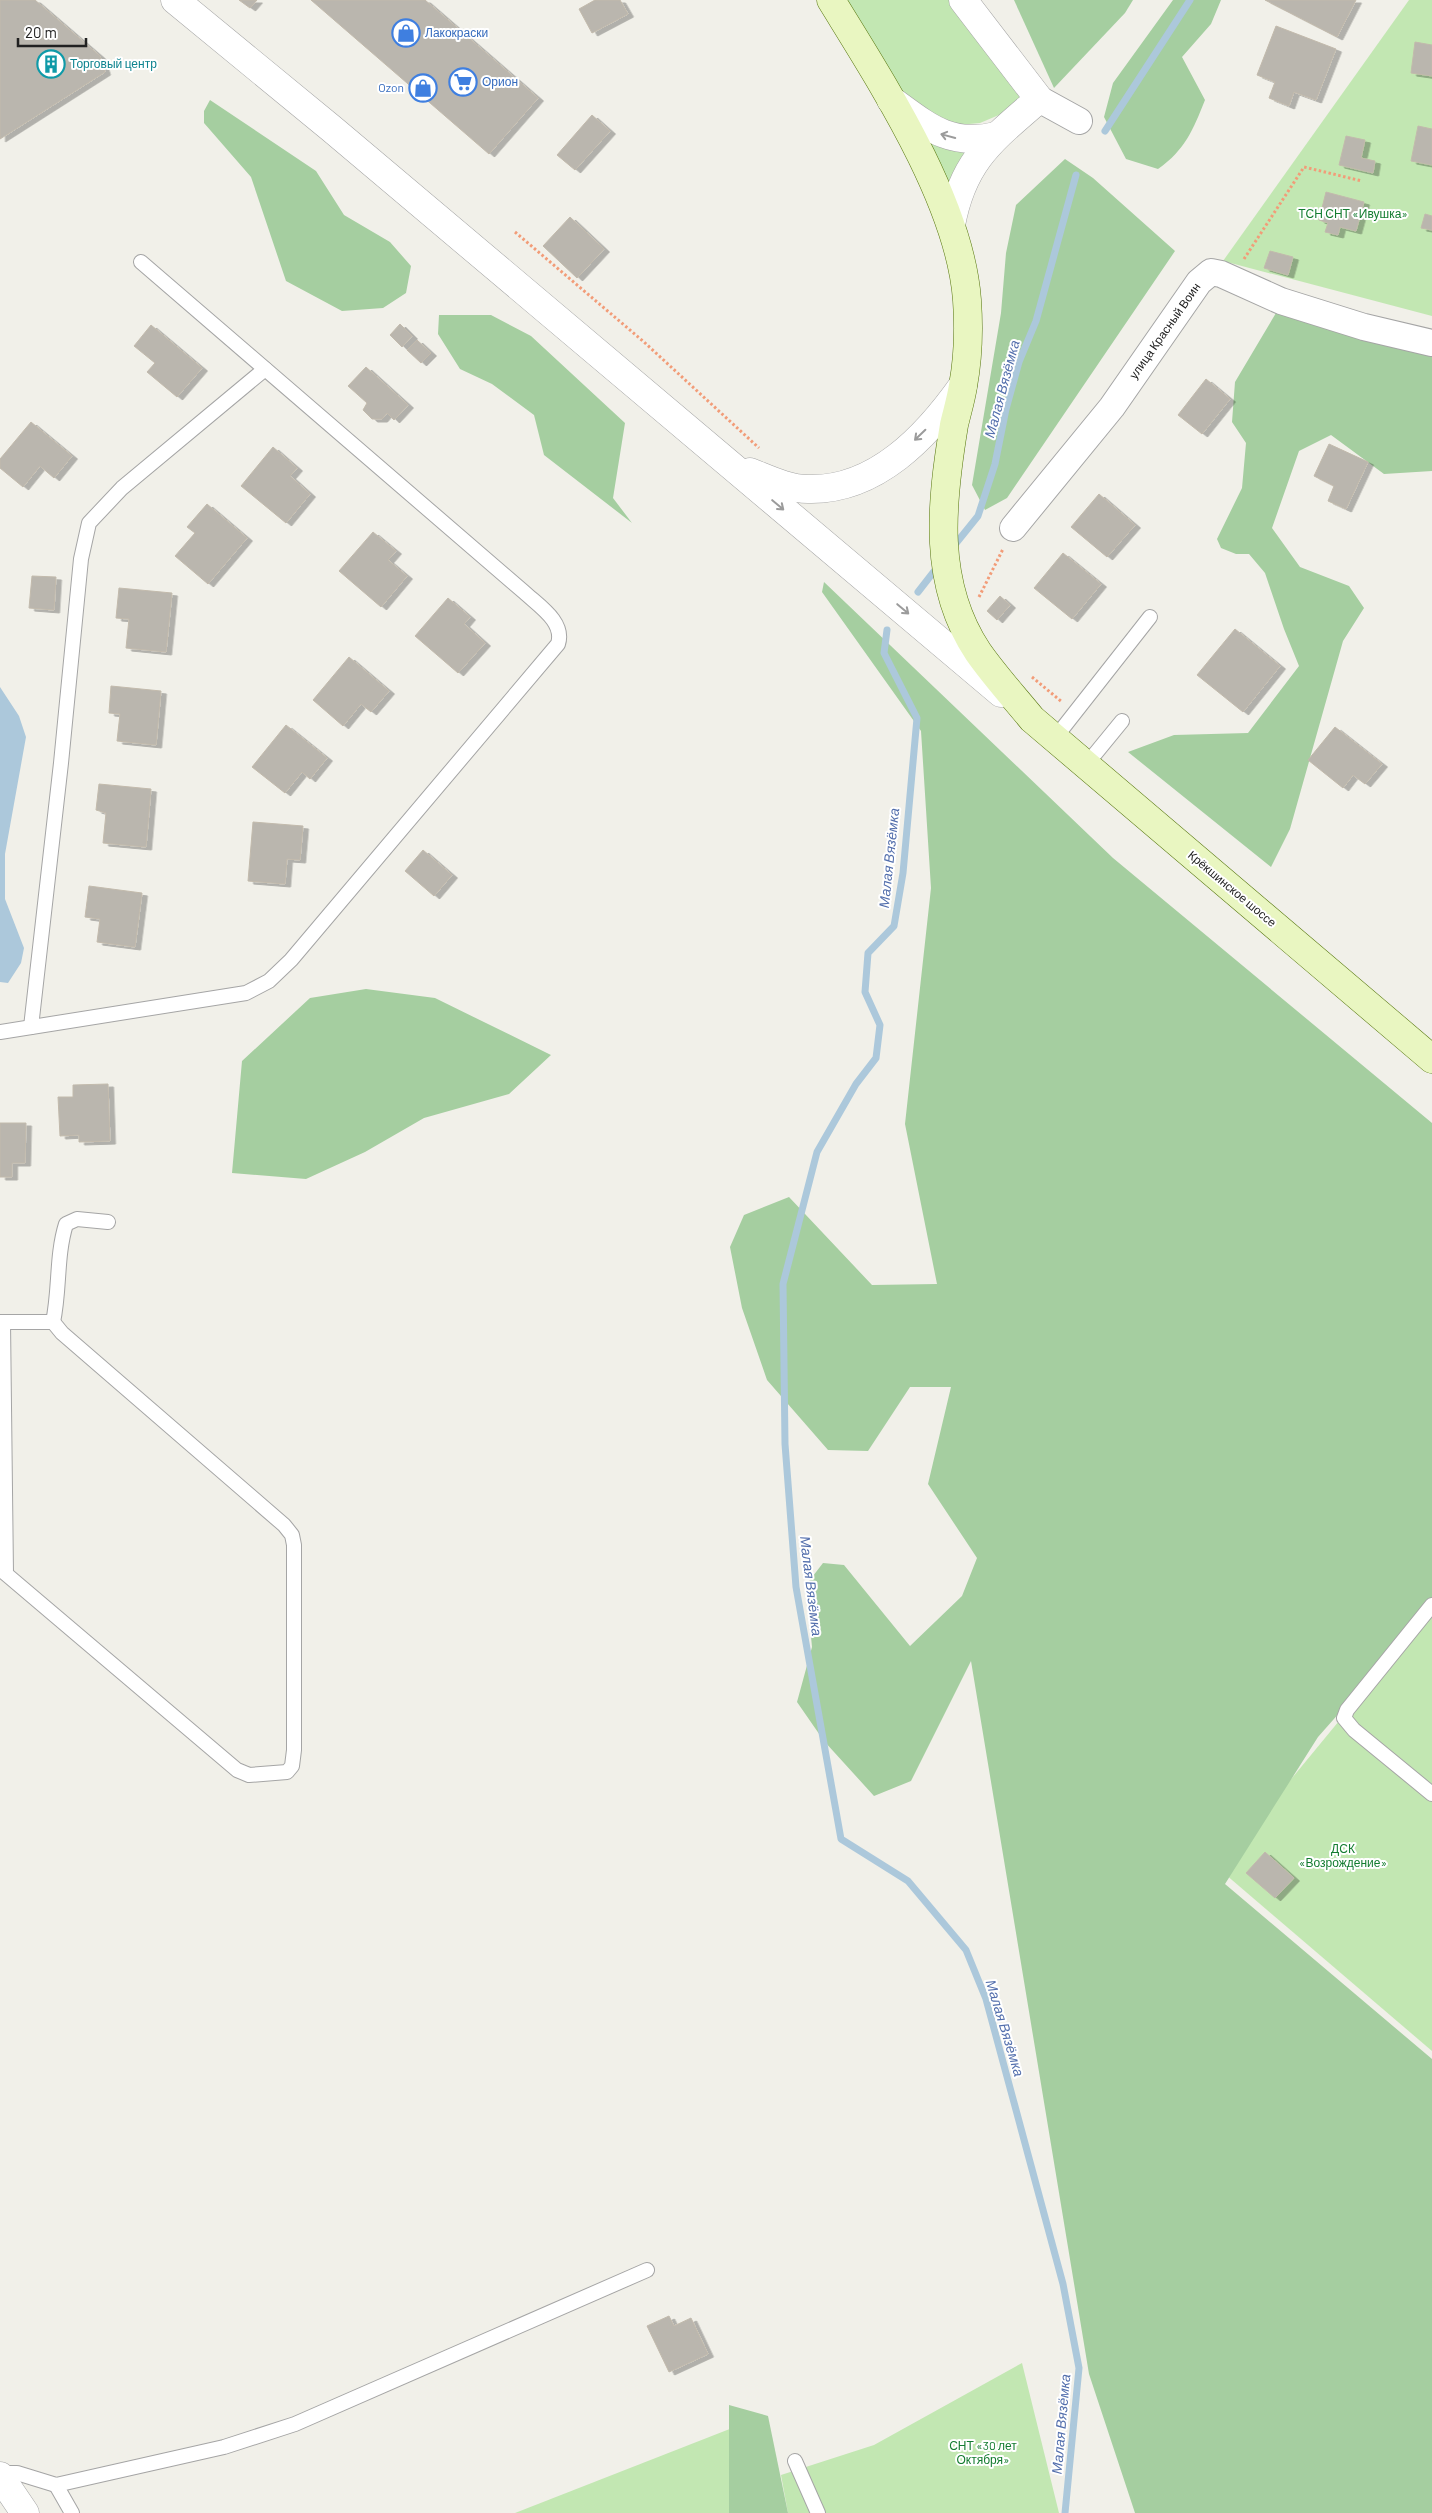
<svg xmlns="http://www.w3.org/2000/svg" width="1432" height="2513" viewBox="0 0 1432 2513" font-family="Barlow,sans-serif">
	<style>
		.grass { fill: #c2e7b2 }
		.forest { fill: #a5cea0 }
		.water { fill: #acc8db }
		.lines { fill: none; stroke-linecap: round; stroke-linejoin: round }
		.stream { stroke: #acc8db; stroke-width: 7 }
		.building { fill: #bab6ae; stroke: #c2baac; filter: url(#shadow) }
		.service-casing { stroke: #a5a5a5; stroke-width: 16 }
		.minor-casing { stroke: #a5a5a5; stroke-width: 28 }
		.tertiary-casing { stroke: #a5a5a5; stroke-width: 29 }
		.secondary-casing { stroke: #55750c; stroke-width: 29 }
		.path { stroke: #f29c78; stroke-width: 3; stroke-dasharray: 2.5 2.5; stroke-linecap: butt }
		.service { stroke: #fff; stroke-width: 14 }
		.minor { stroke: #fff; stroke-width: 26 }
		.tertiary { stroke: #fff; stroke-width: 28 }
		.secondary { stroke: #e9f6c1; stroke-width: 28 }
		.oneway { stroke: #9b9b9b }
		.labels { text-anchor: middle; stroke-width: 4; stroke-linejoin: round; paint-order: stroke }
		.shop-label { font-size: 12px; fill: #366cbe; stroke: #fff; text-anchor: start }
		.culture-label { font-size: 12px; fill: #0d838f; stroke: #fff; text-anchor: start }
		.park-label { font-size: 12px; fill: #137c30; stroke: #fff }
		.street-label { font-size: 12px; fill: #212121; stroke: #fff }
		.water-label { font-size: 14px; font-style: italic; fill: #526eac; stroke: #fff }
	</style>
	<defs>
		<filter id="shadow"><feDropShadow dx="5.5" dy="3" stdDeviation="0" flood-color="#0004"/></filter>
	</defs>
	<rect width="100%" height="100%" fill="#f1f0e9"/>
	<g class="grass">
		<path d="M847,0h110l73,94 -24,18 -26,11 -22,2 -17,-5 -40,-29z"/>
		<path d="M1409,0h23v316l-209,-55z"/>
		<path d="M920,130l50,16 -19,53z"/>
		<path d="M1432,1608v443l-214,-183z"/>
		<path d="M1022,2363l37,150h-271l-7,-38 93,-30z"/>
		<path d="M745,2423l-10,90h-220z"/>
	</g>
	<g class="forest">
		<path d="M1014,0h119l-8,13 -71,75z"/>
		<path d="M1173,0h48l-10,24 -29,33 23,43c-12,30 -20,50 -47,69l-32,-10 -22,-42 9,-34z"/>
		<path d="M210,100l106,71 28,44 46,27 21,24 -5,27 -23,15 -41,3 -56,-30 -35,-104 -47,-54v-12z"/>
		<path d="M1065,159l28,19 82,73 -168,247 -22,12 -13,-25 29,-172 5,-60 10,-48z"/>
		<path d="M1276,313l156,39v119l-48,3 -53,-39 -32,16 -27,77 28,39 49,19 15,22 -21,33 -53,188 -19,38 -143,-115 46,-17 74,-2 51,-67 -15,-37 -19,-56 -16,-19h-13l-15,-6 -4,-9 25,-51 4,-45 -14,-21 3,-40z"/>
		<path d="M439,315h52l40,21 94,87 -12,75 19,25 -88,-68 -10,-40 -42,-31 -32,-15 -22,-35z"/>
		<path d="M824,582l289,276 319,265v485l-114,129 -93,147 207,175v454h-297l-46,-139 -118,-713 -60,120 -37,15 -50,-55 -27,-39 15,-55 -6,-62 17,-22 21,2 66,81 52,-50 15,-38 -49,-74 23,-97h-41l-42,64 -40,-1 -61,-70 -25,-72 -12,-61 14,-32 45,-18 83,88 65,-1 -32,-160 26,-236 -10,-157 -99,-139z"/>
		<path d="M366,989l69,9 116,57 -42,39 -85,24 -59,34 -59,27 -74,-6 10,-112 68,-63z"/>
		<path d="M729,2405l39,11 20,97h-59z"/>
	</g>
	<path class="water" d="M0,687l19,29 7,21 -21,117v45l19,49 -3,15 -13,20 -8,-1z"/>
	<g class="lines">
		<g class="stream">
			<path d="M1105,131l85,-131"/>
			<path d="M953,547l25,-31 17,-52 11,-55 13,-47 17,-41 40,-146"/>
			<path d="M918,592l21,-27"/>
			<path d="M887,630l-3,23 33,65 -14,155 -9,53 -26,27 -3,39 15,33 -4,33 -20,26 -39,68 -34,132 2,160 11,143 45,252 67,42 58,69 20,49 77,285 16,84 -14,145"/>
		</g>
	</g>
	<g class="building">
		<path d="M0,0h35l65,56 5,16 -105,67z"/>
		<path d="M239,0h18l-7,8z"/>
		<path d="M311,0h114l113,98 -49,56z"/>
		<path d="M595,0h25l8,14 -36,19 -13,-24z"/>
		<path d="M1265,0h91l-19,37z"/>
		<path d="M1276,26l60,23 -20,51 -22,-8 -5,14 -20,-8 6,-16 -18,-7z"/>
		<path d="M1415,42l17,3v31l-21,-3z"/>
		<path d="M592,115l18,16 -35,39 -18,-15z"/>
		<path d="M1418,126l14,3v36l-21,-4z"/>
		<path d="M1346,136l19,4 -4,18 14,3 -2,12 -34,-8z"/>
		<path d="M1326,192l38,10 -8,29 -16,-4 -2,8 -13,-3 3,-9 -9,-3z"/>
		<path d="M1425,214l7,2v14l-11,-2z"/>
		<path d="M570,217l34,32 -27,29 -34,-32z"/>
		<path d="M1270,251l23,6 -5,18 -24,-7z"/>
		<path d="M400,324l12,12 -10,11 -12,-12z"/>
		<path d="M151,325l51,43 -25,29 -30,-25 8,-9 -21,-17z"/>
		<path d="M417,340l14,13 -10,10 -14,-13z"/>
		<path d="M366,367l42,38 -14,15 -7,-7 -5,6h-10l-9,-9 4,-7 -19,-17z"/>
		<path d="M1206,379l24,20 -28,35 -24,-19z"/>
		<path d="M31,422l41,34 -18,22 -14,-12 -17,21 -23,-19v-9z"/>
		<path d="M1329,444l39,18 -22,47 -18,-8 6,-15 -20,-10z"/>
		<path d="M273,447l24,21 -7,8 20,18 -24,29 -45,-37z"/>
		<path d="M1099,494l36,31 -28,32 -36,-30z"/>
		<path d="M207,504l40,34 -39,46 -33,-28 20,-23 -8,-6z"/>
		<path d="M373,532l23,19 -8,9 19,16 -26,31 -42,-36z"/>
		<path d="M1063,553l38,31 -29,35 -38,-31z"/>
		<path d="M32,576l24,1 -2,33 -25,-2z"/>
		<path d="M119,588l53,5 -6,59 -40,-4 3,-29 -13,-1z"/>
		<path d="M1000,596l10,9 -13,15 -10,-9z"/>
		<path d="M448,598l22,19 -6,7 21,19 -27,30 -43,-37z"/>
		<path d="M1235,629l45,37 -37,46 -46,-37z"/>
		<path d="M349,657l40,34 -18,21 -10,-8 -18,22 -30,-26z"/>
		<path d="M111,686l50,5 -5,54 -39,-4 3,-27 -11,-1z"/>
		<path d="M286,725l41,33 -17,21 -8,-7 -17,21 -33,-26z"/>
		<path d="M1335,727l47,37 -17,20 -12,-9 -10,13 -35,-28z"/>
		<path d="M99,784l52,5 -5,58 -43,-4 3,-30 -10,-3z"/>
		<path d="M253,822l50,4 -3,34 -13,-1 -2,25 -37,-3z"/>
		<path d="M423,850l29,25 -18,21 -29,-25z"/>
		<path d="M89,886l53,7 -7,54 -38,-5 3,-23 -15,-2z"/>
		<path d="M108,1084l2,57 -31,1v-7l-19,1 -2,-39h15v-12z"/>
		<path d="M0,1123h26l-1,40h-13v14h-12z"/>
		<path d="M1265,1852l29,26 -19,20 -29,-25z"/>
		<path d="M669,2316l5,10 17,-8 17,36 -39,18 -22,-46z"/>
	</g>
	<g class="lines">
		<g class="service-casing">
			<g id="service">
				<path d="M1055,738l95,-121"/>
				<path d="M1086,765l36,-44"/>
				<path d="M31,1027l30,-264 20,-204 8,-36 33,-35 143,-119"/>
				<path d="M0,1032l246,-39 23,-12 22,-21 267,-316c7,-22 -19,-38 -34,-52l-383,-330"/>
				<path d="M0,1322h53l9,11 222,192 8,10 2,10v205l-2,16 -5,6 -38,3 -12,-5 -231,-196 -3,-252"/>
				<path d="M53,1322c7,-32 3,-66 13,-98l11,-5 31,3"/>
				<path d="M1432,1605l-85,105 -3,8 10,12 78,64"/>
				<path d="M795,2461l23,52"/>
				<path d="M1,2478l8,-5h8l39,12 168,-38 71,-23 352,-154"/>
				<path d="M56,2485l16,28"/>
			</g>
		</g>
		<g class="minor-casing">
			<g id="minor">
				<path d="M1039,99l40,22"/>
				<path d="M1013,528l99,-121 87,-125 12,-10 10,2 60,27 83,26 68,16"/>
			</g>
		</g>
		<g class="tertiary-casing">
			<g id="tertiary">
				<path d="M175,0l157,129 669,564"/>
				<path d="M891,100c36,26 58,47 105,36"/>
				<path d="M951,225c12,-65 41,-85 88,-126l-76,-99"/>
				<path d="M750,472c18,7 38,17 58,17 68,2 119,-53 155,-104"/>
				<path d="M0,2476l25,37"/>
			</g>
		</g>
		<g class="secondary-casing">
			<path id="secondary" d="M831,0c51,83 129,202 136,300 2,28 1,59 -4,86 -2,13 -6,26 -9,39 -13,78 -22,158 24,227 16,23 36,45 54,67l400,340"/>
		</g>
		<g class="path">
			<path d="M515,232l129,110 115,106"/>
			<path d="M1244,259l60,-92 58,14"/>
			<path d="M979,597l24,-48"/>
			<path d="M1032,677l30,25"/>
		</g>
		<use href="#service" class="service"/>
		<use href="#minor" class="minor"/>
		<use href="#tertiary" class="tertiary"/>
		<use href="#secondary" class="secondary"/>
	</g>
	<defs><path id="oneway-shaft" d="M-6 0H5M1.5-3L5.5 0L1.5 3" fill="none" stroke-width="1.6" stroke-linecap="round" stroke-linejoin="round" transform="scale(1.25)"/></defs>
	<g class="oneway">
		<use href="#oneway-shaft" transform="translate(948 136) rotate(-165)"/>
		<use href="#oneway-shaft" transform="translate(920 435) rotate(136)"/>
		<use href="#oneway-shaft" transform="translate(778 505) rotate(40)"/>
		<use href="#oneway-shaft" transform="translate(903 609) rotate(40)"/>
	</g>
	<defs>
		<g id="shop-ring" transform="scale(1.4375)"><circle r="9.5" fill="#fff" stroke="#3f7fe0" stroke-width="1.5"/><path d="M-5-2.5h2.3a2.7 3.5 0 0 1 5.4 0H5L5.5 6h-11ZM-1.5-2.5h3a1.5 2.3 0 0 0-3 0Z" fill="#3f7fe0"/></g>
		<g id="building-ring" transform="scale(1.4375)"><circle r="9.5" fill="#fff" stroke="#0f9aa8" stroke-width="1.5"/><path d="M-4-6H4V6H1V3H-1V6H-4ZM-2.5-4.3h1.7v1.8h-1.7ZM.8-4.3h1.7v1.8H.8ZM-2.5-1h1.7V.8h-1.7ZM.8-1h1.7V.8H.8Z" fill="#0f9aa8"/></g>
		<g id="supermarket-ring" transform="scale(1.4375)"><circle r="9.5" fill="#fff" stroke="#3f7fe0" stroke-width="1.5"/><path d="M-6-5.5h2.5l.6 2H6L4.5 2H-2.5L-4.4-4H-6ZM-1.5 3.2a1.3 1.3 0 1 0 .1 0ZM3 3.2a1.3 1.3 0 1 0 .1 0Z" fill="#3f7fe0"/></g>
	</defs>
	<g fill-rule="evenodd">
		<use href="#shop-ring" x="406" y="33"/>
		<use href="#building-ring" x="51" y="64"/>
		<use href="#supermarket-ring" x="463" y="82"/>
		<use href="#shop-ring" x="423" y="88"/>
	</g>
	<g class="labels">
		<g class="shop-label">
			<text x="425" y="37">Лакокраски</text>
			<text x="482" y="86">Орион</text>
			<text x="404" y="92" text-anchor="end">Ozon</text>
		</g>
		<g class="culture-label">
			<text x="70" y="68">Торговый центр</text>
		</g>
		<g class="park-label">
			<text x="1353" y="218">ТСН СНТ «Ивушка»</text>
			<text x="1343" y="1853">ДСК<tspan x="1343" dy="14">«Возрождение»</tspan></text>
			<text x="983" y="2450">СНТ «30 лет<tspan x="983" dy="14">Октября»</tspan></text>
		</g>
		<g class="street-label">
			<text transform="translate(1165 331) rotate(-55)" y="4">улица Красный Воин</text>
			<text transform="translate(1232 889) rotate(40)" y="4">Крёкшинское шоссе</text>
		</g>
		<g class="water-label">
			<text transform="translate(1002 389) rotate(-75)" y="5">Малая Вязёмка</text>
			<text transform="translate(889 858) rotate(-84)" y="5">Малая Вязёмка</text>
			<text transform="translate(811 1586) rotate(83)" y="5">Малая Вязёмка</text>
			<text transform="translate(1005 2028) rotate(73)" y="5">Малая Вязёмка</text>
			<text transform="translate(1061 2424) rotate(-85)" y="5">Малая Вязёмка</text>
		</g>
	</g>
	<path d="M18 38v8h68v-8" fill="none" stroke="#212121" stroke-width="2.5"/>
	<text x="25" y="38" font-size="15" fill="#212121" stroke="#ffffff" stroke-width="4" paint-order="stroke">20 m</text>
</svg>
